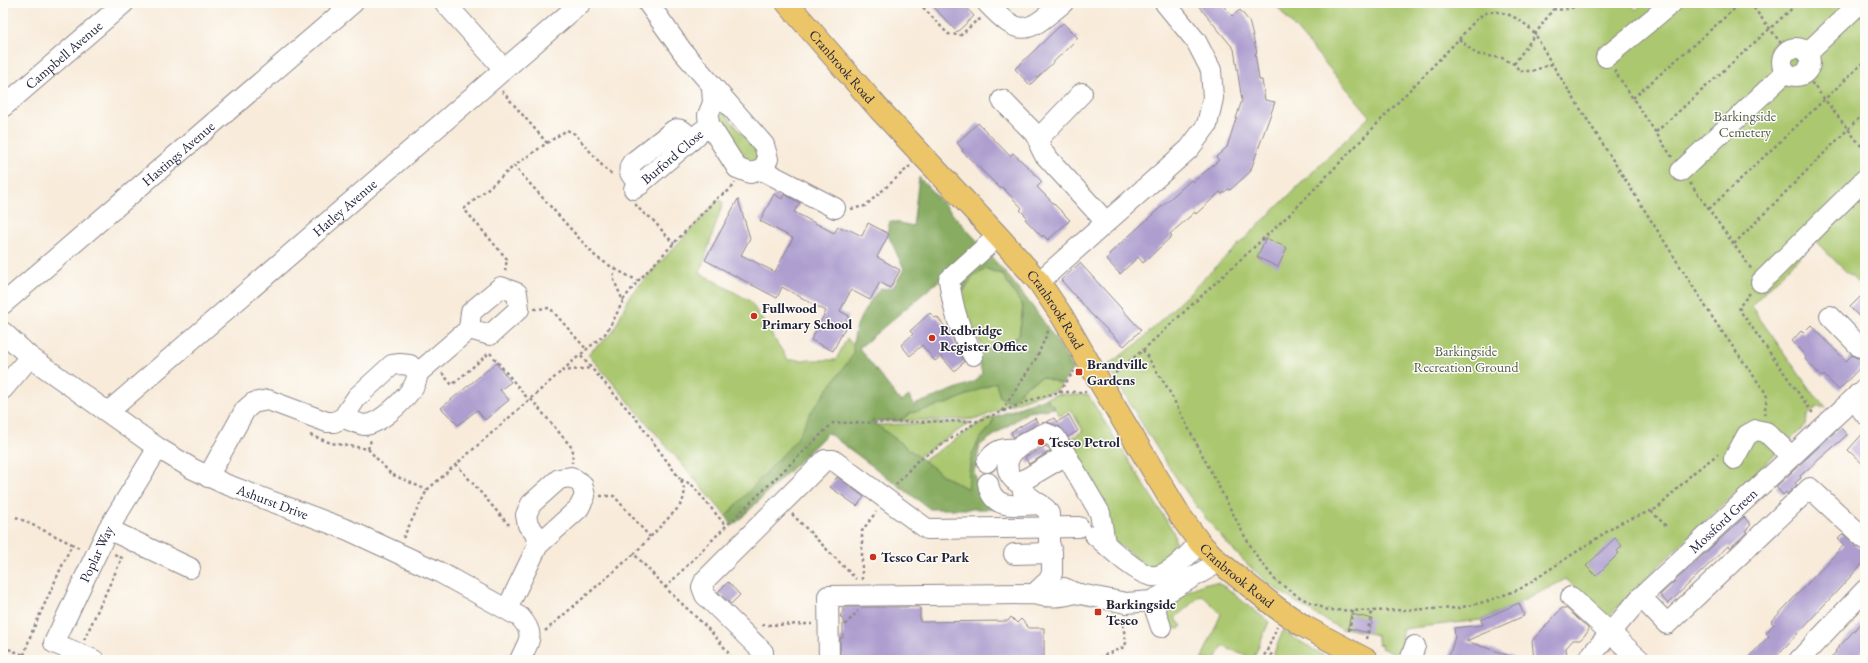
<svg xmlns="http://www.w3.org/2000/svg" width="1868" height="663" viewBox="0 0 1868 663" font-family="'EB Garamond',serif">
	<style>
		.green { fill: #abc86f; stroke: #667555 }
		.forest { fill: #88ac62; stroke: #55674e }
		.building { fill: #ad9ecf }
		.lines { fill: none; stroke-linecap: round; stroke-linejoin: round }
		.minor-casing { stroke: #8d868a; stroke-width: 22 }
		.major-casing { stroke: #8d868a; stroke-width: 24 }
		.path { stroke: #8d868a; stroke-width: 2.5; stroke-dasharray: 3 3; stroke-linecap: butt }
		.minor { stroke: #fff; stroke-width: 20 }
		.major { stroke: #ecc569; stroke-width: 22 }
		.poi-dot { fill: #c8321e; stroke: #fdfcf7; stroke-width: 1.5 }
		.labels { text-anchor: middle; stroke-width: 3; stroke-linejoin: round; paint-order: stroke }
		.street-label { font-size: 14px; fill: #22223b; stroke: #fdfcf7 }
		.park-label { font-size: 14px; fill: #525c4d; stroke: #fdfcf7 }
		.poi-label { font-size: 14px; font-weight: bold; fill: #22223b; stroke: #fdfcf7; text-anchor: start }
	</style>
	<rect width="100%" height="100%" fill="#fdfcf7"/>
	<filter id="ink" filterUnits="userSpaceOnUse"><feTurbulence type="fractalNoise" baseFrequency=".025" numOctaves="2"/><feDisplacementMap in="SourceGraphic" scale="8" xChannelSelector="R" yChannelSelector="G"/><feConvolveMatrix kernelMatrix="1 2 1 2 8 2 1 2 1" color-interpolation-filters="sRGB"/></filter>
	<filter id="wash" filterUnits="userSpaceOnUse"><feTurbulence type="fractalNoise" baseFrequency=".012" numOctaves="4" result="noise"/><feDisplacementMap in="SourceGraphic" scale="16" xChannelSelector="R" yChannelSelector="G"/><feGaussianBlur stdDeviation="0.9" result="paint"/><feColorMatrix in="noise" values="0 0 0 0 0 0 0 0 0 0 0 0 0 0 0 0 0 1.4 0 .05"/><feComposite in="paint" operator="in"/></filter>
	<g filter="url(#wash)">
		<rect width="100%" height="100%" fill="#f8ebda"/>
		<g class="green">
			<path d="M1274,3h356l6,7 8,-7h221v287l-50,-49 -64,65 60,85 15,16h-9l-10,9 -1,9 -137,131 -63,63 -40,-40 -47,24 -38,17 -79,9 -1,28 -20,-9 1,-3 -4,-1 1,-3 -2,-1v-5l-33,-7 -1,2c-24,-14 -50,-28 -72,-45 -70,-56 -117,-141 -162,-217l2,-2 -2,-2 28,-20 233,-228z"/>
			<path d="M723,111l40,48 -16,9 -32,-46 3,-10z"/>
			<path d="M719,199l4,3 -23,71 50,28 38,59h48l11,-22 28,35 -149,143 -138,-162 25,-22 17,-37z"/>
			<path d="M986,269l16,5 21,33 -4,28 -18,15 -18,-1 -21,-45 -1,-10 12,-17z"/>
			<path d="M1042,377l20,7 -5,6 -25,7 -25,9 20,-21z"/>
			<path d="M996,382l4,15 8,4 -5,7 -26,11 -78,2 12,-8 38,-10z"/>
			<path d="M1058,394l30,1 85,136c6,20 -1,25 -15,37l-14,-3 -33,-27 -44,-93 3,-2 -1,-3 14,-9 -12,-21 -11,6 -7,-11 -5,-3v-5z"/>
			<path d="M994,417c-2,13 -13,17 -18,29 -7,12 -8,30 -7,44l-25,-14 -21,-15 63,-42z"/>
			<path d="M966,422l4,1 -52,34 -41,-32z"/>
			<path d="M1207,583h10l8,4 44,35 -16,37 -31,-13 -6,14h-15l20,-46 -17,-17 -4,-1 -25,22 7,8 -3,3c-11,0 -12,-9 -16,-19 9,-11 30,-23 44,-27z"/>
			<path d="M1283,631l48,29h-45l-13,-5z"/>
		</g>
		<path class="forest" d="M919,177l62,68 -122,103 42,54 8,-6 5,9 62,-24 6,-8 -5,-18 9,-6 15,1 18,-15 4,-28 -21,-33 -16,-5 -13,8 -12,17 -6,-8 33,-33c32,36 62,73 85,116l-11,15 -20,-7 -15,8 -15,16h-4l-8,-4 -4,-15 -47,21 -38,10 -12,8h-27l72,55 24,13c1,-13 1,-30 8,-43 5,-12 16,-16 18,-29l54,-20v5l7,6 -27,4 -48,33 -6,27 8,24 14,13h-66l-102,-76 -95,93 -7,-10 71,-77 13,-26 43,-58c-1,-30 11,-45 27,-67l12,1 12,-20 -17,-36 3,-12 23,5z"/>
		<g id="blocks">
			<g class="building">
				<path d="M930,3h32l12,13 -17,16z"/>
				<path d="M1196,3h25l11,13 8,-6 9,11 8,32h-2l4,27h3l3,20 10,2 -25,70 -20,18 -2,-1 -6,5 -2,-2 -24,22 -1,-2 -25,22 2,2 -29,27 -5,-6 -18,17 -14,-15 4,-3 -1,-2 82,-74 2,2 26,-22 -3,-3 11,-10 15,-47 -8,-51z"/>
				<path d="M1063,23l15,15 -48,47 -15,-16z"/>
				<path d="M978,123l32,33 3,-3 17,16 12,13 -5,5 33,33 -22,20 -5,-5 -1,2 -17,-18 2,-2 -7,-7 2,-2 -20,-21 -2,1 -38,-37 1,-1 -6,-7z"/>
				<path d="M774,194l8,5 2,-5 16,9 -6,9 40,21 4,-6 4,2h6l14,7 6,-13 21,11 -12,23 23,13 -10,18 -10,-6 -10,18 -19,-10 -11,21 9,5 -4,7 2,1 -14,27 -22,-11 15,-29 -44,-24 -5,11 -72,-38 33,-61 12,39 -9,17 34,17 18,-34 -33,-17z"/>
				<path d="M1266,238l21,10 -9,19 -21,-10z"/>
				<path d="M1080,263l61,67 -17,16 -32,-31 -31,-35z"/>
				<path d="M1865,292v31l-15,-16z"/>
				<path d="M930,313l5,5 2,-1 12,14 15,31 -10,9 -13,-15 -6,5 -13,-16 -12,11 -9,-11 12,-11 -3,-3z"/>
				<path d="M1811,325l35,36 6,-6 5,3 8,-1v5l-26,28 -15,-15 -2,2 -17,-18 1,-2 -14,-16 9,-10 2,2z"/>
				<path d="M496,363l15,19 -11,8 9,10 -24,20 -8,-10 -19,15 -17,-17z"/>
				<path d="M1069,415l9,16 -10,6 -8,-10 -13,-5 7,-4 3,4z"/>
				<path d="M1035,418l3,6 -25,13 -2,-5z"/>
				<path d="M1840,427l7,8 -47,41 1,2 -6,5 2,2 -10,9 -1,-2 -3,3 -7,-8z"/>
				<path d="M1865,431v35l-17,-16z"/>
				<path d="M1046,446l4,5 -21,13 -4,-7z"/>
				<path d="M837,477l27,20 -7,9 -27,-19z"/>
				<path d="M1744,517l7,8 -6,6 2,1 -17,16 -2,-2 -60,58 -8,-9z"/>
				<path d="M1843,534l14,13 8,3v11l-92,99h-27l23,-24 -3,-3 8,-9 -3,-2 73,-77 -6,-6z"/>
				<path d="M1615,538l7,8 -5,5 2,2 -23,23 -10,-10z"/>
				<path d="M728,582l12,13 -9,9 -13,-12z"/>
				<path d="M1519,603l5,13 -58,25 50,17v2h-68l7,-23 -1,-9 29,-3 -2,-5z"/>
				<path d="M843,607h77v15l88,-1 3,-4 6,6 4,-4 8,9h15v32h-201v-5h-3v-17h3v-18l-3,-4 3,-4z"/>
				<path d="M1562,608h4l22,20v4l-8,8h-7l-7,8 1,8 -4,4h-29l-2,-19z"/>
				<path d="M1351,614l22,5 -4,14 -21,-5z"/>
				<path d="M1865,619v28l-12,13h-24l7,-8 -1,-1z"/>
			</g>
		</g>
	</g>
	<g filter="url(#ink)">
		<use href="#blocks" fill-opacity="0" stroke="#8d868a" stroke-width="1"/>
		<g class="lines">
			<g class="minor-casing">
				<g id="minor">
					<path d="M445,3l59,66"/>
					<path d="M648,3l35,49 81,93 4,14 -6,11 -12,3 -13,-5 -28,-44 -1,-9 5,-12 -1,-16"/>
					<path d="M987,3c35,37 40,29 76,0"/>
					<circle cx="1796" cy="62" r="14"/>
					<path d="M1807,53l53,-50"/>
					<path d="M1606,57l66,-54"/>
					<path d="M1082,93l-43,45 1,8 4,8 62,68"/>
					<path d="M1002,100l37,38"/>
					<path id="s1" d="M3,107l121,-104"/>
					<path d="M762,170l73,38"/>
					<path d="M1681,171l105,-99"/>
					<path d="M640,185c-6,-7 -15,-13 -8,-22l42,-33c8,-3 12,4 18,10"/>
					<path id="s2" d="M634,189l68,-58"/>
					<path d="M1039,282l150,-133 18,-24 6,-27 -2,-28 -15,-29 -31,-38"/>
					<path d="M1761,282l104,-103"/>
					<path id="s3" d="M3,304l350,-301"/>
					<path d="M1830,316l30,31"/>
					<path id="s4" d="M3,332l27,25 128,91 35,21 32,15 123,46 91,42 81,45c16,18 9,23 0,43"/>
					<path d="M973,355c-14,-26 -20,-46 -24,-75l49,-44"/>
					<path d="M3,389l27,-32"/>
					<path d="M1858,394l-1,9 8,11"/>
					<path id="s5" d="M110,413l5,-7 466,-403"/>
					<path d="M343,418c7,2 15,6 21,7 15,0 39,-24 47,-35 4,-5 6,-11 7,-17l51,-44 2,-17 30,-25 16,6 2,16 -29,26 -21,-6"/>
					<path d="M1734,459l13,-24 9,-5 10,2 25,24"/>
					<path d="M987,462c7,-11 14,-14 28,-13"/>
					<path d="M208,477l37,-67 8,-7 15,-3 59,22h7l9,-4 14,-21 35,-32 8,-1 10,1 8,8"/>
					<path d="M988,483c4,29 31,22 52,21"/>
					<path d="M1022,485c-15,-7 -20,-22 -7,-35 7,-7 21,-12 30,-17l10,4 14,23"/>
					<path d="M108,529l82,39"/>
					<path d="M1095,535c12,10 46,44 61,41 18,-4 31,-21 44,-33"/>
					<path d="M1014,554l38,-1"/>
					<path d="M1064,588l11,5 51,10 26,-2 67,-39"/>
					<path d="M1034,594l15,-14 3,-7v-20l-3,-11v-28l-3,-5 -23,-17 -1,-7 2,-5 37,-22h4l4,2 31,53 5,30"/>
					<path d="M1571,597l69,63"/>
					<path d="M1641,597l26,27 143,-136 55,51"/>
					<path d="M1152,601l9,26"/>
					<path d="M507,609l31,-64 -3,-12 -7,-8 -2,-10 5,-11 28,-25 12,-2 11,7 3,12 -6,12 -41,37"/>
					<path id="s6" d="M94,660l-40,-17 54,-114 50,-81"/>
					<path d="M763,660v-8l-58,-57 -3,-8 3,-7 120,-120h8l94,69 152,-2"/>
					<path d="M829,660l-1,-64 206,-2c12,4 29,3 41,-1"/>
					<path d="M1410,660l5,-14"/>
					<path id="s7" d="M1587,660l54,-63 224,-209"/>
					<path d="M1799,660l66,-70"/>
				</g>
			</g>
			<g class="major-casing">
				<g id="major">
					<path id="s8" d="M787,3l92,106 119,127 41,46 23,34 39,68 80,133 19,26 19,19 58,46 28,19 62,33"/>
				</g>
			</g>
			<g class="path">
				<path d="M919,3l29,31 13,1 15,-14 5,-2"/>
				<path d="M1552,3l1,6c10,1 19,1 27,-6"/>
				<path d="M1750,3l37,48"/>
				<path d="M1459,39l17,15 26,4 12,6 6,7h12l20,-7"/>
				<path d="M1514,64l39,-55"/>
				<path d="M1614,70l58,87"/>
				<path d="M1804,73l61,78"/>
				<path d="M502,91l45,52 -33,23 82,91 19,12 -2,9 10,23 -9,18 -9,15 -25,21 57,65 43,59"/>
				<path d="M1633,98l108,-95"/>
				<path d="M1656,132l142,-129"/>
				<path d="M547,143l20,-13 8,4 32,37 7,4"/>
				<path d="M1690,183l62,87"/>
				<path d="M635,204l8,9 8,5 23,26"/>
				<path d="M851,209l14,-3 45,-40"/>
				<path d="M1709,209l156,-148"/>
				<path d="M1734,244l131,-132"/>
				<path d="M615,269l23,12"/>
				<path d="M505,271l2,-12 -43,-50 50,-43"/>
				<path d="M1750,293l-11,14 2,5 73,103"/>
				<path d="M623,300l15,-19 80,-84 12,-7 5,-7"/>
				<path d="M534,309l16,-1 37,42"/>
				<path d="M1143,350l24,37 77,148 14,23 18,23 25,17 27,12 44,1 87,-3 29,-7 32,-12 100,-66 38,-15 34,-34 26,-20"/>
				<path d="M490,353l39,47"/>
				<path d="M562,371l29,-3"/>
				<path d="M442,373l10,12 37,-32"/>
				<path d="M1115,373l28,-23 149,-138 167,-173c6,-7 19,-23 27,-26 16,-6 40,9 49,21 6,10 11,20 17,30l164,259 49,69 2,5 -3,19"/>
				<path d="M1059,392l15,-21"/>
				<path d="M531,399l42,50 -1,14"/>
				<path d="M1002,411l35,-54 12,-28"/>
				<path d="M310,435l21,8 37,6 23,25 36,16"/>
				<path d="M368,449l3,-9"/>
				<path d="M456,464l52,60h3"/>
				<path d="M896,485l21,-24 61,-40 56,-22 25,-7h27"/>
				<path d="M600,496h14l36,41"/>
				<path d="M1651,511l16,16"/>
				<path d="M792,514l64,65"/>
				<path d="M16,517l56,27"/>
				<path d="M403,538l24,-48 153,-135"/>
				<path d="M634,554l45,-47c7,-11 7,-17 1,-28l12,6 34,41"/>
				<path d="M862,580v-49l14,-19"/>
				<path d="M665,588l61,-62 107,-103 144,-2"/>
				<path d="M762,625l50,-1"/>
				<path d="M845,625l13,-14"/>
				<path d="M545,631l89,-77c11,11 21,23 32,34 23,24 49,43 67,72"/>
				<path d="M1349,631l4,-20"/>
				<path d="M1366,639l6,-28"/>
				<path d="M84,640l38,-82 -8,-4"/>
				<path d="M3,647l21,8"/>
				<path d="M1268,648c2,8 6,9 13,12"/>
				<path d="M35,660l-11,-5 7,-21 41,-90 9,5"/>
				<path d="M1093,660l31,-13 2,-4 -4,-24"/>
				<path d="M1260,660l6,-7 11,-26"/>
			</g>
			<use href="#minor" class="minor"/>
			<use href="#major" class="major"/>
		</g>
	</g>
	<g class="poi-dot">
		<circle cx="754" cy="316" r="4"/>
		<circle cx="932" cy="338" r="4"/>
		<rect x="1075" y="368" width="8" height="8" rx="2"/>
		<circle cx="1041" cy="442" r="4"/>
		<circle cx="873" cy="557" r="4"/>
		<rect x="1094" y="608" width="8" height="8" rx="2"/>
	</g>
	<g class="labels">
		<g class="street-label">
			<text dy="5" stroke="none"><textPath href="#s1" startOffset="80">Campbell Avenue</textPath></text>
			<text dy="5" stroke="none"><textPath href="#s8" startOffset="84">Cranbrook Road</textPath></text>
			<text dy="5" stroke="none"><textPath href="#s3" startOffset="231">Hastings Avenue</textPath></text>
			<text dy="5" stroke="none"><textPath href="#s2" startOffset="50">Burford Close</textPath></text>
			<text dy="5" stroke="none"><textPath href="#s5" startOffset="312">Hatley Avenue</textPath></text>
			<text dy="5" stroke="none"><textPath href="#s8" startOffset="408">Cranbrook Road</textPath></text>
			<text dy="5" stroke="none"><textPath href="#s4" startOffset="321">Ashurst Drive</textPath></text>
			<text dy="5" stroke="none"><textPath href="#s7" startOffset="195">Mossford Green</textPath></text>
			<text dy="5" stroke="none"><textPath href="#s6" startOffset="142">Poplar Way</textPath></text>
			<text dy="5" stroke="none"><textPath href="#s8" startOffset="732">Cranbrook Road</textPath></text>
		</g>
		<g class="park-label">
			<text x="1745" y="121">Barkingside<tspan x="1745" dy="16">Cemetery</tspan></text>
			<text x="1466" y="356">Barkingside<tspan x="1466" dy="16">Recreation Ground</tspan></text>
		</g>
		<g class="poi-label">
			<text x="762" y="313">Fullwood<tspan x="762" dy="16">Primary School</tspan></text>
			<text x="940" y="335">Redbridge<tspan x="940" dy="16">Register Office</tspan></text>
			<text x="1087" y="369">Brandville<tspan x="1087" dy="16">Gardens</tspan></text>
			<text x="1049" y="447">Tesco Petrol</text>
			<text x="881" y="562">Tesco Car Park</text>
			<text x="1106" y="609">Barkingside<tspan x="1106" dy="16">Tesco</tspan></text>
		</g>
	</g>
	<rect width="1868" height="663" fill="none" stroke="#fdfcf7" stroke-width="16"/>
</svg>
